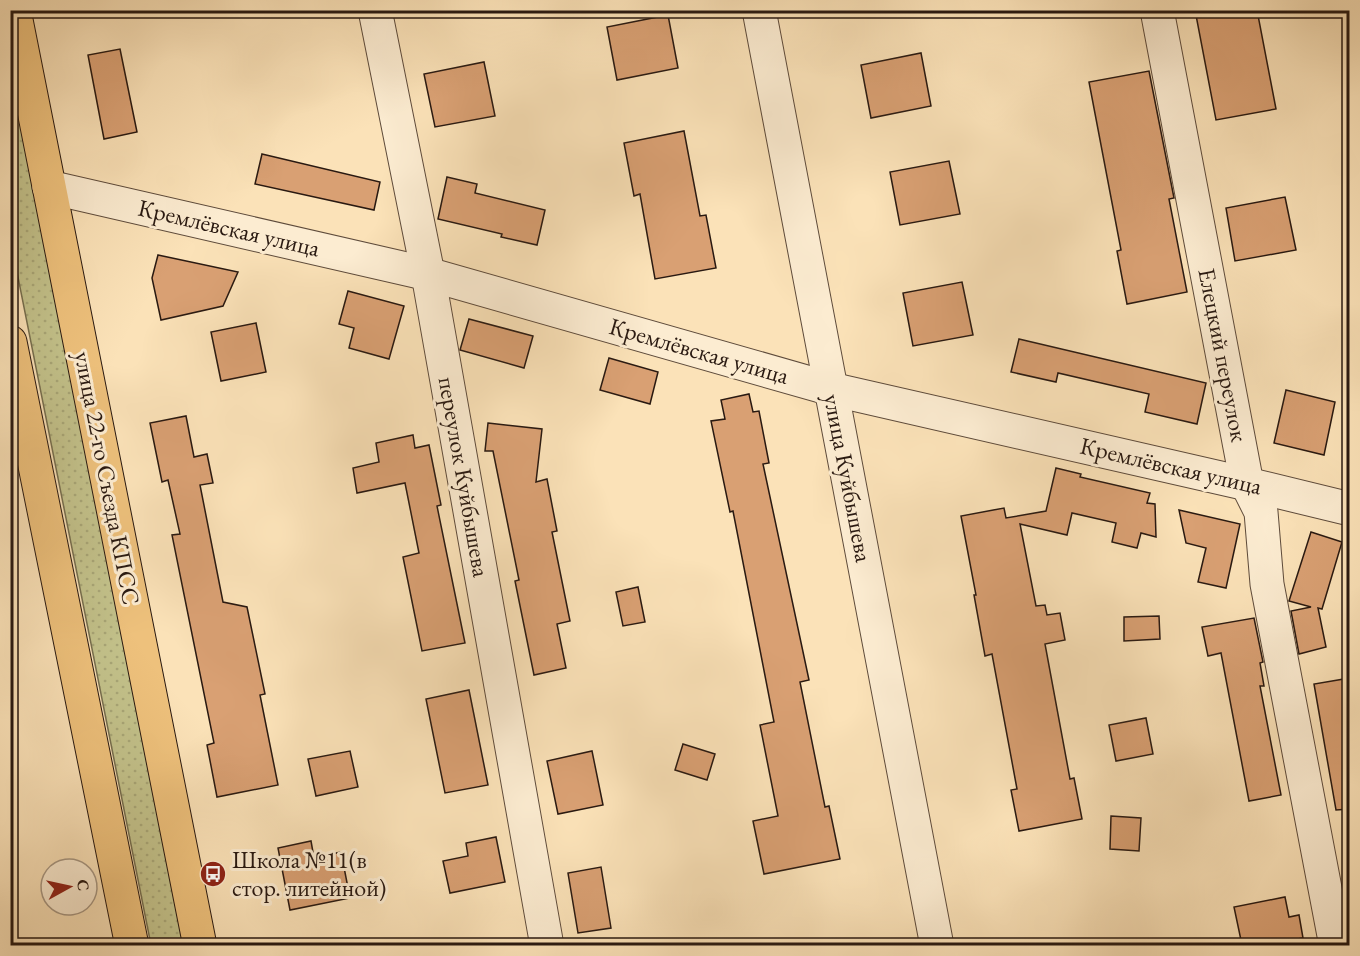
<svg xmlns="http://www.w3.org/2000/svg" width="1360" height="956" viewBox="0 0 1360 956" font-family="'EB Garamond',serif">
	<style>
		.grass { fill: url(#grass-dots); stroke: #766e4e; stroke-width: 1.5 }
		.building { fill: #d9a073; stroke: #291911; stroke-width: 1.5 }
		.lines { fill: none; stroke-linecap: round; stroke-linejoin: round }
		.minor-casing { stroke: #5e4b3b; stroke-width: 35 }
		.major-casing { stroke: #291911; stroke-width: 35 }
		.path { stroke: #291911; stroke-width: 4; stroke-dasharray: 1.5 3; stroke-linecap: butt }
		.minor { stroke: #fcecd1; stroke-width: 33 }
		.major { stroke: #eec17c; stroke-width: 33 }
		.labels { text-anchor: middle; stroke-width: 6; stroke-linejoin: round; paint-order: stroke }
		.street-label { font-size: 24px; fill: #291911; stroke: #fcecd1 }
		.poi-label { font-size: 24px; fill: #291911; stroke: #fcecd1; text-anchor: start }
	</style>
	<defs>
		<pattern id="grass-dots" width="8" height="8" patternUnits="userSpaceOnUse" patternTransform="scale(1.5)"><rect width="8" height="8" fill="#c3c28b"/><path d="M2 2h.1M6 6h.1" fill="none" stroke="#a8a677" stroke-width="1.8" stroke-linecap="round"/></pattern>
	</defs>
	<rect width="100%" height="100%" fill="#fbe2b8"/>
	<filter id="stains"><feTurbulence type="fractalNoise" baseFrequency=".00333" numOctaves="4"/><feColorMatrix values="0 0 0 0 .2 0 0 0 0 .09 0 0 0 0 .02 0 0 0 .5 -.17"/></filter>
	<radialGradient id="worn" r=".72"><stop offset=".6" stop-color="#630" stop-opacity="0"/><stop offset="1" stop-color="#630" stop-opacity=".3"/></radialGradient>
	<path class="grass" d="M10,56l177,889h-36l-140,-703z"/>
	<g class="building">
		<path d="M1195,10h62l19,99 -60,11z"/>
		<path d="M668,15l10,53 -61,12 -10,-53z"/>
		<path d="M120,49l17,83 -33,7 -16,-84z"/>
		<path d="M921,53l10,53 -60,12 -10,-53z"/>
		<path d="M484,62l11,54 -60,11 -11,-53z"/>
		<path d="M1149,71l25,127 -5,1 18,93 -60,12 -10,-53 4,-1 -32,-168z"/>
		<path d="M684,131l16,85 6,-1 10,53 -61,11 -15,-85 -6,2 -10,-53z"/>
		<path d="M262,154l118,28 -6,28 -119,-26z"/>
		<path d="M949,161l11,53 -60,11 -10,-53z"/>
		<path d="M447,177l30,7 -2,9 70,17 -8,35 -36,-8 1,-3 -64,-15z"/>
		<path d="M1285,197l11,53 -61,11 -9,-53z"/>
		<path d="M158,255l80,17 -15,34 -62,14 -9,-42z"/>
		<path d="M962,282l11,53 -60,11 -10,-53z"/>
		<path d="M348,291l56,15 -15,53 -40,-11 5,-20 -15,-4z"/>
		<path d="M469,319l64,17 -9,32 -64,-18z"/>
		<path d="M256,323l10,49 -45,9 -10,-49z"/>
		<path d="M1019,339l187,44 -9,41 -52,-12 4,-18 -91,-21 -2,9 -45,-10z"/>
		<path d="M609,358l49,14 -8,32 -50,-14z"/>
		<path d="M1286,390l49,12 -11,53 -50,-12z"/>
		<path d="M749,394l4,18 6,-1 10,52 -6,1 46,216 -9,2 25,125 4,-1 11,53 -76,15 -11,-53 25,-5 -18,-91 14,-3 -41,-211 -3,1 -19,-91 14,-2 -4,-19z"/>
		<path d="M186,416l8,41 13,-3 6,29 -13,2 23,117 24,5 18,87 -5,1 18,90 -61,12 -10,-52 7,-2 -42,-208 8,-1 -12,-54 -6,2 -12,-59z"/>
		<path d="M488,423l54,6 -6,53 11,-3 10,52 -5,1 18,89 -13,3 9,44 -32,7 -19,-94 4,-1 -26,-129h-8z"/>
		<path d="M413,435l2,13 14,-3 12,60 -4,1 28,137 -43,8 -19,-94 16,-4 -14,-70 -48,10 -4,-25 26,-6 -3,-19z"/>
		<path d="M1056,468l25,6 -1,3 70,16 -3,10 8,1 1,33 -15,-4 -4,15 -25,-6 4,-19 -44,-10 -5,22 -47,-11 16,82 9,-1 2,10 13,-2 5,27 -20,4 25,135 4,-1 8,41 -63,12 -8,-41 6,-1 -25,-135 -7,2 -11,-61h2l-15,-79 43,-8 2,10 40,-7z"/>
		<path d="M1179,510l61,14 -14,64 -28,-6 8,-34 -20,-5z"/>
		<path d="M1311,532l31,10 -20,67 -4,-1 8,39 -27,7 -8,-43 20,-4 -22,-6z"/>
		<path d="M638,587l7,35 -22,4 -7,-34z"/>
		<path d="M1159,616l1,23 -36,2v-24z"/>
		<path d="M1254,618l9,44 -3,1 4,23h-4l21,109 -32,6 -28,-148 -13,3 -6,-29z"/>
		<path d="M1350,678v131l-14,1 -22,-126z"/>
		<path d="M469,690l19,95 -43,8 -19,-94z"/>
		<path d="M1146,718l7,36 -37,7 -7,-36z"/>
		<path d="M683,744l32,10 -8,26 -32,-10z"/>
		<path d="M350,751l8,36 -42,9 -8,-37z"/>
		<path d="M592,751l11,54 -45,9 -11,-53z"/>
		<path d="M1111,816l30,2 -2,33 -29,-2z"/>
		<path d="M496,837l9,45 -55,11 -7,-32 25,-5 -2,-13z"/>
		<path d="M311,841l3,17 27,-6 9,46 -60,12 -12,-62z"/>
		<path d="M601,867l10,61 -33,5 -10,-60z"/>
		<path d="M1285,897l4,20 10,-2 4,23 -12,2 1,5h-50l-8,-38z"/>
	</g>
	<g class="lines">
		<g class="minor-casing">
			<g id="minor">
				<path d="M375,10l53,264 119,672"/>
				<path d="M759,10l178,936"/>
				<path d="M1157,10l90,474 14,28 6,72 69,362"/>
				<path d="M49,187l379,87 403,115 416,95 103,25"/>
			</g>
		</g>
		<g class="major-casing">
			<g id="major">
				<path d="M14,10l186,936"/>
				<path d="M10,342l122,604"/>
			</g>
		</g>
		<path class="path" d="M10,574l5,-1"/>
		<use href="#minor" class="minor"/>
		<use href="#major" class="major"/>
	</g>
	<defs>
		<g id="bus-disc" transform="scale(1.35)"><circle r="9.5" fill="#8f2418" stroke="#fcecd1"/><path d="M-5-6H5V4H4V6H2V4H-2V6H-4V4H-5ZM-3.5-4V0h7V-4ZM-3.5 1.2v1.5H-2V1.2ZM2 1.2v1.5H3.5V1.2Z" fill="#fff"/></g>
	</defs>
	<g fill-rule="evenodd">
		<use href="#bus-disc" x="213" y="874"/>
	</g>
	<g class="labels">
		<g class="street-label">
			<text transform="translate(229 228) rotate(13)" y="8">Кремлёвская улица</text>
			<text transform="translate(699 351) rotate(16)" y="8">Кремлёвская улица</text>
			<text transform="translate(1223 355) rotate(79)" y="8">Елецкий переулок</text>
			<text transform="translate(1171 466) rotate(13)" y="8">Кремлёвская улица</text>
			<text transform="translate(464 477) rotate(80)" y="8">переулок Куйбышева</text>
			<text transform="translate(107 478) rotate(79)" y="8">улица 22-го Съезда КПСС</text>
			<text transform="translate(848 478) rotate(79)" y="8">улица Куйбышева</text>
		</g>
		<g class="poi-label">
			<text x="232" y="868">Школа №11(в<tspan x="232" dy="28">стор. литейной)</tspan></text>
		</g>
	</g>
	<rect width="1360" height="956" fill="none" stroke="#fbe2b8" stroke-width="36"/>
	<rect x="12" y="12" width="1336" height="932" fill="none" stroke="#291911" stroke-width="3"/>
	<rect x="18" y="18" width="1324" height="920" fill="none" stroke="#291911" stroke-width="1.5"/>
	<g transform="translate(69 887) rotate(82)"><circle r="28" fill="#fcecd1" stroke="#a89884" stroke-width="1.5"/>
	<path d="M0-4.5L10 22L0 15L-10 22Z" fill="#8f2418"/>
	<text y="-9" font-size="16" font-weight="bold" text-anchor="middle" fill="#291911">С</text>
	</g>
	<rect width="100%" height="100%" filter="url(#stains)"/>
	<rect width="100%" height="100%" fill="url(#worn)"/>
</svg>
